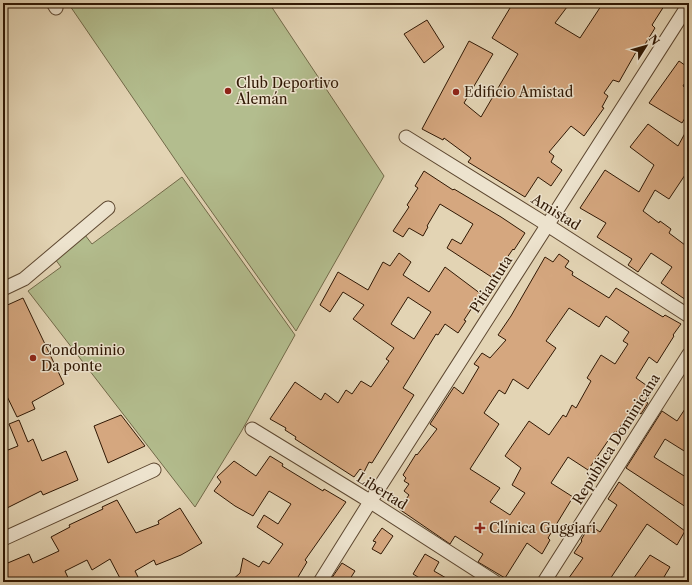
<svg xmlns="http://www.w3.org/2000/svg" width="692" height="585" viewBox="0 0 692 585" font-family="'Libre Caslon Text',serif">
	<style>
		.green { fill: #b3bd8e; stroke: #726a49 }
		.building { fill: #d5a77f; stroke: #301804; fill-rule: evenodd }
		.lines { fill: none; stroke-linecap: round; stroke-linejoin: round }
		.minor-casing { stroke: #5d4730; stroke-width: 15 }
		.minor { stroke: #ede3ce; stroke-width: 13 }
		.poi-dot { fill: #8f2418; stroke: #ede3ce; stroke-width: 1.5 }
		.labels { text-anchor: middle; stroke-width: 3; stroke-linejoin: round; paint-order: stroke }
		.poi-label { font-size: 14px; fill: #301804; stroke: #ede3ce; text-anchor: start }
		.street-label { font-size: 14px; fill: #301804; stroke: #ede3ce }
	</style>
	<rect width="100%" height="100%" fill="#e3d4b4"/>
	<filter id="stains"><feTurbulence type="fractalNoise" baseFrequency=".005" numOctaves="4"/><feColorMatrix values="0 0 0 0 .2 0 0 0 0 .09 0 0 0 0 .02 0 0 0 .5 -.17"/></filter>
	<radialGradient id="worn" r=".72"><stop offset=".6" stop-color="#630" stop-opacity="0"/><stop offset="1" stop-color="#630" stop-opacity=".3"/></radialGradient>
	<g class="green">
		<path d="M68,3h201l115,173 -88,155 -111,-157z"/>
		<path d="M182,177l113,158 -54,97 -46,75 -167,-216 33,-24 -6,-8 30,-24 7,9z"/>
	</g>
	<g class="building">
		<path d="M513,3h57l-15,20 25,15 23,-35h63l-14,22 3,3 -16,26 -3,-2 -17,30 -6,-2 -9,13 4,3 -6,11 2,1 -20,28 -13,-10 -22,26 5,4 -3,6 11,8 -11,16 -13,-9 -13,20 -57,-35 3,-4 -27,-20 -1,2 -21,-11 47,-88 24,13 -29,49 17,14 37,-63 -26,-16z"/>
		<path d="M427,20l17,27 -20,16 -20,-29z"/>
		<path d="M679,61l10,7v8l-6,10 6,4v21l-7,12 -33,-20z"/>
		<path d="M648,124l30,22 11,-20v43l-20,30 -14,-9 -12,21 16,12 1,-2 11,8 -2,4 20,15v54l-28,-19 11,-16 -21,-14 -13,19 -10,-7 4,-6 -35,-22 9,-14 -26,-15 25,-38 34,22 15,-27 -24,-18z"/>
		<path d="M424,171l29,19 1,-1 47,28 24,16 -11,17 -1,-1 -20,29 -46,-30 5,-9 9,5 12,-20 -33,-20 -13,22 1,1 -5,9 -14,-8 -6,9 -10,-6 16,-24 -2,-2 11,-17 -3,-2z"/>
		<path d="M399,253l12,9 -8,13 26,17 16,-25 36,27 -17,26 2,1 -8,12 -13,-9 -7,11 -2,-1 -33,54 11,7 -42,68 -3,-1 -5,10 -4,-3 -6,8 -59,-38 1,-2 -11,-7 1,-2 -16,-9 25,-37 26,18 4,-7 13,10 8,-13 6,4 9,-13 10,6 18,-26 -3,-2 8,-11 -41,-29 11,-14 -21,-13 -13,20 -10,-7 18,-33 30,18 15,-28 7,4zM408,297l23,15 -17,27 -23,-15z"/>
		<path d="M559,254l10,7 -4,6 8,5 -1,3 37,23 7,-10 47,29 2,-2 16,9 -8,11 1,1 -17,27 -8,-6 -13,21 17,12 -7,12 2,1 -7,11 -8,-6 -17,25 -2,-1 -26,38 -20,-13 -17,26 22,14 -25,41 2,2 -8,14 -15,-11 -22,35 -27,-16 5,-8 -28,-18 -5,8 -51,-35 10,-14 -5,-4 5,-7 -5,-3 2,-3 -3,-3 13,-21 1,1 20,-26 -7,-5 24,-37 9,7 16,-27 -5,-3 8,-11 8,5 16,-18 -8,-5 13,-19 34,-59 8,5zM569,308l30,19 7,-11 23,16 -6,9 5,3 -13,20 -14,-9 -14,23 4,3 -15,27 -4,-3 -6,12 -3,-2 -14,20 -20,-14 -24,35 16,12 -9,17 13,8 -15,22 -20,-13 10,-14 -30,-19 29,-45 -15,-11 15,-23 6,4 8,-15 15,10 28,-41 -10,-7z"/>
		<path d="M23,298l41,86 -32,18 3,7 -18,8 -14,-29v-81z"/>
		<path d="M689,403v51l-24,-15 -11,18 35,22v30l-63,-41 36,-57 15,10z"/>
		<path d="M121,415l24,31 -37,17 -14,-37z"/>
		<path d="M19,420l9,22 5,-3 9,22 24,-10 12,29 -35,15 -2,-4 -38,19v-58l15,-6 -9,-22z"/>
		<path d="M270,456l13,8 -1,2 41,25 1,-2 22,13 -41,58 2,2 -12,20h-65l10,-9 3,-15 16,9 4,-6 6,3 14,-20 -26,-17 7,-12 14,9 13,-20 -22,-13 -16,25 -18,-10 -21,-15 7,-9 -4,-5 17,-16 22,15z"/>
		<path d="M619,482l66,49 -8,14 -30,-21 -39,58h-42l17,-24 -9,-5 8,-12 -1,-1 9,-15 10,7 17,-27 -9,-6z"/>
		<path d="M117,500l19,33 23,-9 -1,-3 22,-13 22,35 -21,12 -25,10 -2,-5 -19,11 3,6 -9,5h-7l-12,-23 -18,11 -5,-10 -22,11 5,11h-67v-17l26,-11 4,9 26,-12 -8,-14 19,-10 -1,-2 34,-16 -1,-2z"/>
		<path d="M382,528l11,8 -12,18 -9,-5 4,-7 -3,-1z"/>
		<path d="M425,554l14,8 -5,9 19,11h-27l-13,-8z"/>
		<path d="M650,555l20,12 -9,15h-30z"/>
		<path d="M342,563l13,8 -7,11h-19z"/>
	</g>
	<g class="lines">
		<g class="minor-casing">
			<g id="minor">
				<path d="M53,3l3,5"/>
				<path d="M406,137l132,82 151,97"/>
				<path d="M3,289l21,-10 84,-71"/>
				<path d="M252,429l111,68 132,85"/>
				<path d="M3,539l151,-69"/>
				<path d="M320,582l50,-80 319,-498"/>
				<path d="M544,582l145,-228"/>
			</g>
		</g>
		<use href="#minor" class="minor"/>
	</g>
	<g class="poi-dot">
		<circle cx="228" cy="91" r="4"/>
		<circle cx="456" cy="92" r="4"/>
		<circle cx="33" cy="358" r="4"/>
		<path d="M478 522h4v4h4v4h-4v4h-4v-4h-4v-4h4z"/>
	</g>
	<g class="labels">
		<g class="poi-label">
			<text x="236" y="88">Club Deportivo<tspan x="236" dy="16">Alemán</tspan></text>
			<text x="464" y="97">Edificio Amistad</text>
			<text x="41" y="355">Condominio<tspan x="41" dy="16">Da ponte</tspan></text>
			<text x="489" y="533">Clínica Guggiari</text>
		</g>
		<g class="street-label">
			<text transform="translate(556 212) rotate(32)" y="5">Amistad</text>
			<text transform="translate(491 284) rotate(-57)" y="5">Pitiantuta</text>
			<text transform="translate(616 439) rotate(-58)" y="5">República Dominicana</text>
			<text transform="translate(382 491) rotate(32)" y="5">Libertad</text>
		</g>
	</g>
	<rect width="692" height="585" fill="none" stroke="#e3d4b4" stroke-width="16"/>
	<rect x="4" y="4" width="684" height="577" fill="none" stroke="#301804" stroke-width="2"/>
	<rect x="8" y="8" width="676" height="569" fill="none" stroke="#301804"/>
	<g transform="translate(646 46) rotate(53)" stroke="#ede3ce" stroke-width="3" paint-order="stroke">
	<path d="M0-3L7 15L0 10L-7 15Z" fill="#301804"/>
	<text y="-6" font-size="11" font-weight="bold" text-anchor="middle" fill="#301804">N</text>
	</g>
	<rect width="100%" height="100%" filter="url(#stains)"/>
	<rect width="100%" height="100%" fill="url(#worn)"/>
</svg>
